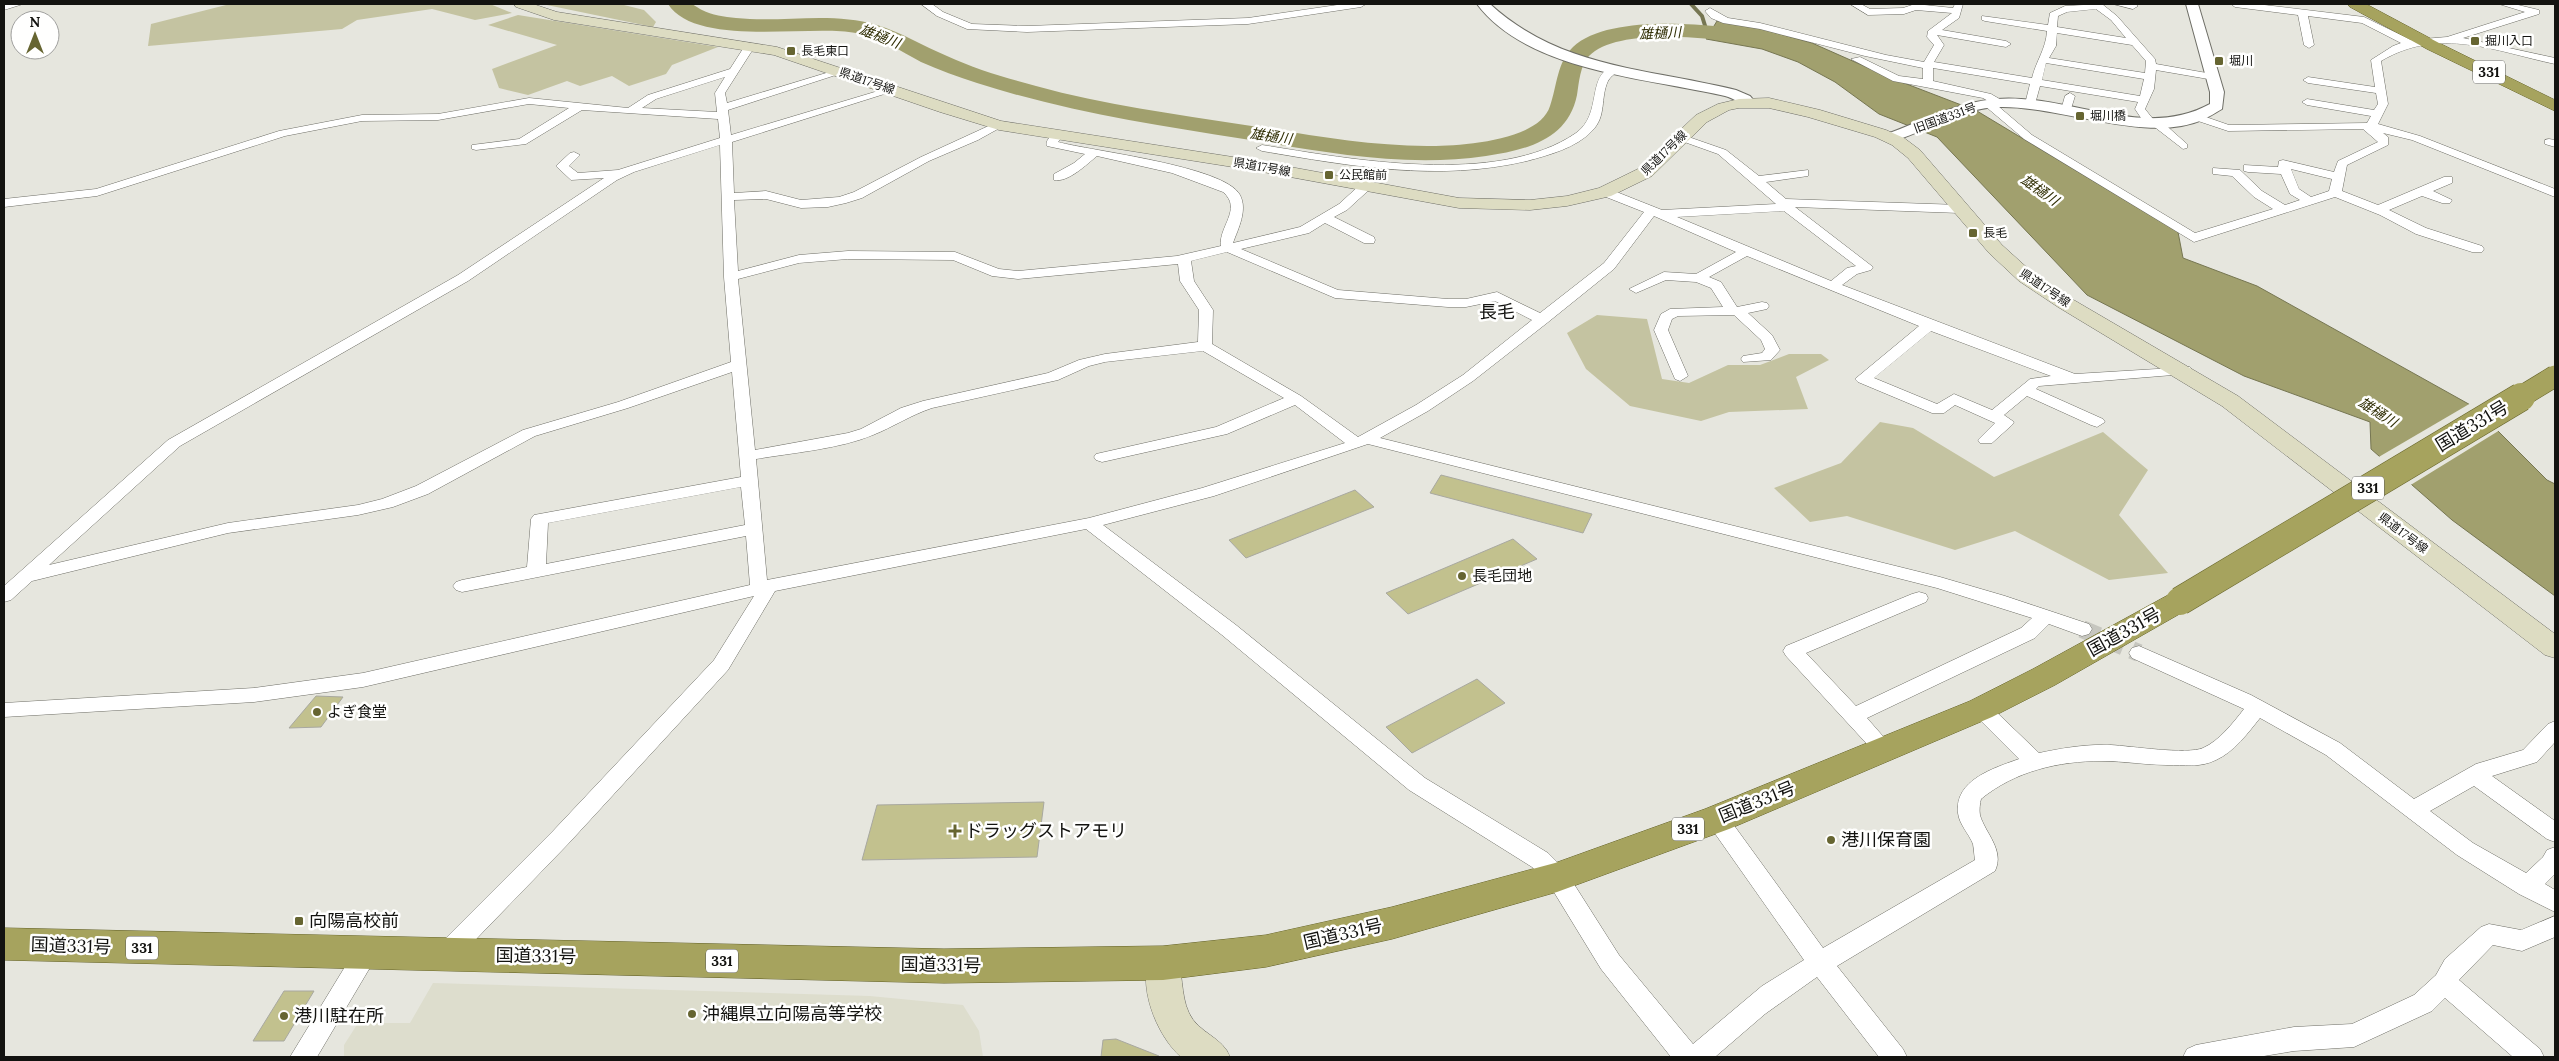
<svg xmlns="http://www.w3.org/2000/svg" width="2559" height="1061" viewBox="0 0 2559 1061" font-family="Lora,'Noto Sans JP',serif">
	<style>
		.built { fill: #ddddcd }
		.green { fill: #c4c3a1 }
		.water { fill: #a1a06e; stroke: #767652 }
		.pier { fill: #e6e6de }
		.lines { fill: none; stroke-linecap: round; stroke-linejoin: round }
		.stream { stroke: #767652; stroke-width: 4 }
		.river { fill: #a1a06e; fill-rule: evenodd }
		.building { fill: #c2c18e; stroke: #a8a8a0 }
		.minor-tunnel { stroke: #c6c6bf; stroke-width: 18; stroke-dasharray: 18 9; stroke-linecap: butt }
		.minor-casing { stroke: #6e6e66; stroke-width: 1 }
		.tertiary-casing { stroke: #6e6e66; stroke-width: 2 }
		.secondary-casing { stroke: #6e6e66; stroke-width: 1 }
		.trunk-casing { stroke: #646228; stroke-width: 1 }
		.minor { fill: #fff; fill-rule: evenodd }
		.tertiary { fill: #fff; fill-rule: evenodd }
		.secondary { fill: #dddcc2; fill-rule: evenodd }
		.trunk { fill: #a6a35e; fill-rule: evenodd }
		.trunk-bridge-far1-casing { stroke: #646228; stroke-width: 22; stroke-linecap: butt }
		.trunk-bridge-casing { stroke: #646228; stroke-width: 29; stroke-linecap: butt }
		.trunk-bridge-far1 { stroke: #a6a35e; stroke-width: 21 }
		.trunk-bridge { stroke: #a6a35e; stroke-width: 28 }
		.poi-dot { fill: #666531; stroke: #fffffe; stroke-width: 2 }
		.labels { text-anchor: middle; stroke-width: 5; stroke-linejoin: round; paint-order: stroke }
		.far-poi-label { font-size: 12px; fill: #131310; stroke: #fffffe; text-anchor: start }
		.far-street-label { font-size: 12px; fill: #131310; stroke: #fffffe }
		.far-water-label { font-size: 14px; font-style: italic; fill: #302e04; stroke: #fffffe }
		.shield { fill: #fffffe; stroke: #5a5a57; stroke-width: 1 }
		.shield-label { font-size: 14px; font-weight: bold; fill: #131310 }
		.poi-label { font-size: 15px; fill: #131310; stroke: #fffffe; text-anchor: start }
		.quarter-label { font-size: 18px; fill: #131310; stroke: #fffffe }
		.near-street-label { font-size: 18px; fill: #131310; stroke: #fffffe }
		.near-poi-label { font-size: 18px; fill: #131310; stroke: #fffffe; text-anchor: start }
	</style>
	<rect width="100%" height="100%" fill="#e6e6de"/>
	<path class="built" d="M433,983l437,13 93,9 16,26 4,26h-639v-12l14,-22h52z"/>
	<g class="green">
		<path d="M230,4h260l22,9 -37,7 -43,-11 -75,11 -15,9 -194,17 3,-22z"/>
		<path d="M542,4h78l24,6 12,12 -3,5z"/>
		<path d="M518,15l200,32 -46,18 -6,9 -37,12 -17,-10 -32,10 -13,-5 -39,14 -29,-7 -7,-19 65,-24 -69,-20z"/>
		<path d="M1597,315l50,4 15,60 27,4 39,-18h32l29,-11h32l8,6 -33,17 12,32 -79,3 -28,9 -71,-15 -44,-37 -19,-36z"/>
		<path d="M1880,422l33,6 81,49 109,-45 45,38 -29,45 49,58 -59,7 -94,-49 -60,19 -108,-34 -37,6 -36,-34 67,-25z"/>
	</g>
	<path class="water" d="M1717,21l45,8 50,14 79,35 86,33 201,121 5,26 74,28 217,121 73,73 8,4v112l-103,-76 -81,-71 -1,-27 -126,-46 -157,-81 -150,-158 -58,-23 -44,-32 -37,-20 -36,-13 -56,-10z"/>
	<path class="pier" d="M2471,403l29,27 -91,56 -32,-28z"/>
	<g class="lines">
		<path class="stream" d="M1691,4l11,12 5,16"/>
		<path class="river" d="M668,4c7,0 17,-2 23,0 2,0 9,5 11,6 10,5 22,7 34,8 47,5 94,-7 141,7 24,7 46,21 70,31 28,13 59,22 89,30 68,19 139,28 209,39 60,9 121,21 182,21 30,0 112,-4 123,-40 7,-20 7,-44 23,-59 37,-35 144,-22 190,-15l8,2 3,5 -3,5 -8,2c-40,-7 -144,-21 -174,10 -9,9 -10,27 -12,39 -9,45 -51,55 -91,61 -82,12 -162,-4 -242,-17 -91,-14 -180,-28 -267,-56 -19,-6 -38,-13 -56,-21 -20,-11 -42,-25 -65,-29 -46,-9 -160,15 -188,-29z"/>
	</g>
	<g class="building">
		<path d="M1441,475l151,39 -9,19 -153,-40z"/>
		<path d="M1355,490l19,17 -128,51 -17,-18z"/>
		<path d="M1513,539l24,20 -129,55 -22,-21z"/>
		<path d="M1477,679l28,24 -93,50 -26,-26z"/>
		<path d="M316,696l27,1 -22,30 -32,1z"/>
		<path d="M1044,802l-7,55 -175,3 15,-55z"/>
		<path d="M284,991h30l-30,50h-31z"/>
		<path d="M1116,1039l43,17v1h-58l2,-17z"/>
	</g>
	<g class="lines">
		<path class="minor-tunnel" d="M2082,629l57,24"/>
		<g class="minor-casing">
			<g id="minor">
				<path d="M4,4h19l-19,6z"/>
				<path d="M921,4h11l11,8 29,12 55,2 221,-8 96,-14h22l-5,3 -113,17 -221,8 -60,-3 -30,-13z"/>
				<path d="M1850,4h11l9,5 33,-1 12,-4 38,4 2,-4h8l-4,14 -17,12 64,11 5,3 -5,3 -69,-12 7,10 -10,17 98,16c4,-17 14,-29 15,-47l-62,-10 -3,-1v-4l66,9 2,-12 15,-7 37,-2 15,12 38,43 1,5 62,11v4l-4,1 -58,-10 -2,19 -9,20 8,10 7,1 27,24v4l-4,1 -31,-24 -7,-1 -10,-15 3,-7 -98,-16 -5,18 -5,3 -5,-3 5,-20 -97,-16v13l58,13 12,7v4l-5,1 34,29 163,98 78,-24 -19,-12 -22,-21 -19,-2v-6l27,2 22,21 23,14 15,-5 -10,-6 -9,-20 -33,-2 -4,-1v-6l34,2 1,-6 4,-1 51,12 4,-11 40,-19 -15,-13 -135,2 -33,-11v-4h8l26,9 138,-2 4,-7 -64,-11 -5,-3 5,-3 67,11 4,-6 -2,-11 -68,-10 -5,-3 5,-3 67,10 -4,-27 22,-14 8,-3 -39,-20 -54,-7 6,29 -5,3 -5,-3 -6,-30 -63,-8 -4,-3h25l108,13 47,23 36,-3 78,-25 -26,-8h15l25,6v4l-76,24 92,20v6c-61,-13 -115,-38 -174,-3l7,43 -10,20 42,12 135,53v8l-143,-57 -29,-7 5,4v8l-41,20 -5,26 36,14 66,-28h8v6l-19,8 19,9 -2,3h-8l-20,-7 -33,14 37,18 56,18 2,3 -2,3h-10l-56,-18 -36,-19 -45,-18 -141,45 -170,-103 -39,-33 -1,-2 4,-3 -5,-3 -90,-17 -42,-22 9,-2 39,19 24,3v-11l-58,-12 -105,-27 -37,-6 -12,-5 -6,-7 5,-3 18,10 32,5 126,32 38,7 10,-17 -7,-8 1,-6 24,-18 -36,-3 -12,4 -36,1zM2096,9l15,11 15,18 -69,-11 1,-11 9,-4zM2057,33l75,12 14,16 -1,12 -96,-15 7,-12zM2046,63l98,16 -4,17 -98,-16zM2291,169l41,10 -3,12 -18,6 -12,-8z"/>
				<path d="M2113,4h22l3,2 -5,3z"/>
				<path d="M750,43l5,3 -30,47 2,10 109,-33 9,2 -117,38 3,25 157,-47 4,-1 5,3 -165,52 2,51 32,-2 35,9 38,-3 15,-5 67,-35 74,-34 4,-1 6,3 -27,15 -49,21 -67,37 -16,5 -18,4 -27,1 -35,-9 -32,1 4,71 61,-16 49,-4 107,1 44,17 19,2 159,-15 44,-10c-3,-19 22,-37 2,-54l-51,-19 -75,-17c-10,8 -29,27 -43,24v-6l20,-11 11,-9 -38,-8c-3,-5 6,-13 11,-14l6,3 -6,7c33,9 167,24 182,53 8,15 -2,34 -7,48l67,-16 39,-23 23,-21h8v6l-23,21 -13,7 40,20 1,3 -1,3h-10l-39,-20 -16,10 -68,16 97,41 110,9h18l31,-7 43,21 64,-50 40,-51 -43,-17v-6h8l53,21 114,-6 -58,-50 -42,-15v-4l4,-1 46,16 33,26 49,-6v6l-42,6 20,17 174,6 6,4 -6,4 -165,-6 78,60 -2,3 -14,4 -15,11 233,89 115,-7 2,3 -7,4 -146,12 -3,3 67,30 2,3 -8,5 -6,-2 -64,-29 -23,19 10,7 -2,3 -20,18h-12l-2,-3 17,-17 -40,-18 -11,8h-12l-74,-31 -3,-3 64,-53 -172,-70 -38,21 12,5 16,25 25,-5 5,1 2,3 -2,3 -19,4 24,22 8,15 -9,10 -28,2 -2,-3 2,-3 19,-3 3,-4 -4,-9 -27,-25 -56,1 -6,3 -4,11 20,46 -8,5 -5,-2 -21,-49 7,-16 9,-5 53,-2 -12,-19 -15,-6 -30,-2 -30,13 -7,-4 35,-17 32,2 40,-22 -82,-36 -40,53 -67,54 -74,58 -45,30 -48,27 560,139 65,19 84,28 3,5 -3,5 -7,2 -33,-12 -14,14 -168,80 28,32 -3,6 -7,2 -7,-2 -92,-100 -3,-5 3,-5 126,-52 7,-2 7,2 2,4 -2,4 -120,51 50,53 165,-78 11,-10 -95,-30 -569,-144 -154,52 -111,29 133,100 189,153 123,75 17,17 54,85 74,89 69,-58 42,-26 -95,-135 -3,-6 3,-6 8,-3 8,3 98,135 152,-88c-1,-5 -1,-11 -2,-16 -4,-10 -14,-20 -15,-31 -4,-33 36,-45 61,-54l-45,-45 -3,-5 3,-5 7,-2 7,2 51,49c24,-5 48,-9 72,-8 19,1 76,10 92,3 16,-7 30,-25 41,-39l-112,-51 -3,-5 3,-5 7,-2 112,49 89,48 74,56 62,-35 47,-14 25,-26 7,-3v21l-18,20 -45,14 63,45v21l-8,-3 -73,-53 -44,25 43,32 53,30 17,-16 4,-7 8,-3v27l-10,10 10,6v22l-36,-18 -62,-39 -131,-100 -66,-37c-12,15 -26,34 -44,42 -16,8 -32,5 -49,5 -21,0 -43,-4 -65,-4 -43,0 -87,10 -121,38 -1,4 -2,11 -1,16 5,18 25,35 15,56l-158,95 66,83 4,8h-28l-62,-80 -52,37 -50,43h-44l-70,-88 -52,-85 -17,-17 -123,-77 -187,-155 -136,-106 -311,62 -47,79 -159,173 -114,118 -9,3 -9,-3 -3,-7 3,-7 116,-116 161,-171 40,-64 -391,91 -109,15 -250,15v-14l250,-15 109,-15 387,-88 -4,-49 -284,56 -6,-2 -3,-4 3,-4 6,-2 65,-13 4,-48 3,-4 207,-38 -9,-105 -104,36 -93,28 -107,58 -35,13 -35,8 -130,18 -196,48 -21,19 -7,2v-16l164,-146 290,-165 146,-97 -33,2 -15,-14 14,-13 4,-1 6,3 -11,11 9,7 40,-3 102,-32 -2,-19 -136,-9 -56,34 -50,6 -4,-1v-4l47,-6 50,-31 -40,-4 -91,16 -76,1 -77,15 -188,60 -93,11v-8l92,-10 183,-58 83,-16 76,-1 91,-16 99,10 20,-13 82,-26 16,-25zM725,77l-10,16 2,19 -75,-4 14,-9zM720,145l4,132 7,85 -113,40 -95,28 -107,56 -34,13 -24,6 -130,18 -179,42 131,-119 288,-165 149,-101 17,-8zM1784,211l72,55 -9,2 -16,13 -154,-64zM1227,252l108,46 113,9h18l29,-6 37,19 -69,55 -47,30 -58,32 -57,-41 -89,-52 1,-34 -19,-29 -3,-20zM848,259l105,1 39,16 26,3 160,-15 2,17 19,29 -1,32 -93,12 -26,6 -31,13 -125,28 -22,7 -40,21 -13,4 -93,17 -17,-171 61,-16zM1931,331l120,45 -21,3 -38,31 -38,-16 -17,10 -63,-26zM1203,351l81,47 -68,29 -120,27 -2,3 2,3 6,2 125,-28 68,-29 50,38 -143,45 -113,30 -322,62 -11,-121c35,-6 84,-10 117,-24 20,-8 38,-20 59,-27l126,-28 31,-14 16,-4zM741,487l4,38 -199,39 2,-41z"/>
				<path d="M1613,67l5,3c-3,4 -8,7 -10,11 -8,17 -1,35 -16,50 -16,17 -43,24 -65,30 -89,21 -177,5 -265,-10l-6,-3 6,-3c88,14 236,42 314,-12 27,-19 10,-59 37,-66z"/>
				<path d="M2070,93l5,3 -5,16h-8l-1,-2 4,-14z"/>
				<path d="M2549,139l6,1v7l-10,-3v-4z"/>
				<path d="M2555,916v21l-33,14 -29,-6 -34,35 81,69 4,8h-31l-68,-59 -13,13 -78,36 -60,4 -36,6h-75l4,-8 9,-4 98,-18 58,-3 62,-29 22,-20 9,-16 36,-32 8,-3 32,6z"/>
				<path d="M366,944l9,3 3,7 -61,103h-27l67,-110z"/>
			</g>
		</g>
		<g class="tertiary-casing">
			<g id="tertiary">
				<path d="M1477,4h13c71,65 158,64 246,86l14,6 6,7 -7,4c-8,-2 -15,-9 -24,-11 -76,-18 -197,-24 -248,-92z"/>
				<path d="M2186,4h12l26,88 -2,17c-7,4 -13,8 -20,11 -55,24 -143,-15 -204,-13 -35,1 -68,22 -101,33h-10l-2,-3 2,-3c35,-13 71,-32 109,-35 71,-6 147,42 214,5v-12z"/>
			</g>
		</g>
		<g class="secondary-casing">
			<g id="secondary">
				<path d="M514,4h19l24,8 220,35 224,74 251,39 207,38 71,2 37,-4 32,-8 41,-20 56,-53 22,-11 21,-5 30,-1 51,12 66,20 18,8 16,12 82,95 31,28 39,26 166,97 317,238v24l-10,-3 -323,-249 -164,-99 -39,-26 -30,-28 -81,-95 -16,-13 -17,-8 -67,-20 -39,-9h-30l-10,2 -22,12 -55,54 -41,20 -44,10 -37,4 -71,-2 -207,-38 -253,-40 -59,-18 -166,-57 -220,-35 -38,-13z"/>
				<path d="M1163,948l12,4c9,19 5,42 14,61 9,20 34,24 41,44h-49c-25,-22 -45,-73 -30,-105z"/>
			</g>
		</g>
		<g class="trunk-casing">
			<g id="trunk">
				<path d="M2348,4h18l73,39 116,57v11l-128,-62 -77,-42z"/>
				<path d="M2180,591l10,3 5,7 -5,7 -135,77 -63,32 -263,112 -172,63 -165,47 -126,28 -103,13 -219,3 -940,-23v-32l940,21 219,-3 103,-11 126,-28 163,-44 150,-54 265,-108 63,-32 137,-75z"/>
			</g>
		</g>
		<use href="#minor" class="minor"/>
		<use href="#tertiary" class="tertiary"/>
		<use href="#secondary" class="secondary"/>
		<use href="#trunk" class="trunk"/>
		<g class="trunk-bridge-far1-casing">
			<path id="trunk-bridge-far1" d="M2519,398l36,-22"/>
		</g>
		<g class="trunk-bridge-casing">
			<path id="trunk-bridge" d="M2180,601l341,-204"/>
		</g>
		<use href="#trunk-bridge-far1" class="trunk-bridge-far1"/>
		<use href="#trunk-bridge" class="trunk-bridge"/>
	</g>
	<g class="poi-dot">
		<rect x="2470" y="36" width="10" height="10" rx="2.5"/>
		<rect x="786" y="46" width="10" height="10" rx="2.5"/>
		<rect x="2214" y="56" width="10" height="10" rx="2.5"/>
		<rect x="2075" y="111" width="10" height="10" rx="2.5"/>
		<rect x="1324" y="170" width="10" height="10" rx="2.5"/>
		<rect x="1968" y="228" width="10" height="10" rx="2.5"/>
		<circle cx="1462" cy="576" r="5"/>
		<circle cx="317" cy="712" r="5"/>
		<path d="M952.5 823.5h5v5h5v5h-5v5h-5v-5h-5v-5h5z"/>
		<circle cx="1831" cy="840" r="5"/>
		<rect x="294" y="916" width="10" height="10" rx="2.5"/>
		<circle cx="692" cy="1014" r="5"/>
		<circle cx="284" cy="1016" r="5"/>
	</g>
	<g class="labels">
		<g class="far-poi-label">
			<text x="2485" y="45">掘川入口</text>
			<text x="801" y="55">長毛東口</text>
			<text x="2229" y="65">堀川</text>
			<text x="2090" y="120">堀川橋</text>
			<text x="1339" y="179">公民館前</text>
			<text x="1983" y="237">長毛</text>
		</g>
		<g class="far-street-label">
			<text transform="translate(867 81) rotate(19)" y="4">県道17号線</text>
			<text transform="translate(1945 118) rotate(-20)" y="4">旧国道331号</text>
			<text transform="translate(1664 153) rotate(-44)" y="4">県道17号線</text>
			<text transform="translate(1262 167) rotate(10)" y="4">県道17号線</text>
			<text transform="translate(2045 288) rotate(34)" y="4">県道17号線</text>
			<text transform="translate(2403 533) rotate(37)" y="4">県道17号線</text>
		</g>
		<g class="far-water-label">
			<text transform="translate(1660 33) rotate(-3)" y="5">雄樋川</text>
			<text transform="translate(880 36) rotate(21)" y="5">雄樋川</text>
			<text transform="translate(1271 136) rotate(8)" y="5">雄樋川</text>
			<text transform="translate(2040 190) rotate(35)" y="5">雄樋川</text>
			<text transform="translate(2378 412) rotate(32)" y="5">雄樋川</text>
		</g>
		<g class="shield">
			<rect x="2473" y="60.5" width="32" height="23" rx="4"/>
			<rect x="2352" y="476.5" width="32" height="23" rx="4"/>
			<rect x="1672" y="817.5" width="32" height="23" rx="4"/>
			<rect x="126" y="936.5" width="32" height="23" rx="4"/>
			<rect x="706" y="949.5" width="32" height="23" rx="4"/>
		</g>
		<g class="shield-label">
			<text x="2489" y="77">331</text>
			<text x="2368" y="493">331</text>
			<text x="1688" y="834">331</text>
			<text x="142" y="953">331</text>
			<text x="722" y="966">331</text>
		</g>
		<g class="poi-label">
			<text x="1472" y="581">長毛団地</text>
			<text x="327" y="717">よぎ食堂</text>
		</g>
		<g class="quarter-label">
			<text x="1497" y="318">長毛</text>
		</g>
		<g class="near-street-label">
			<text transform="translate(2472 426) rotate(-31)" y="6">国道331号</text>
			<text transform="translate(2124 632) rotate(-29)" y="6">国道331号</text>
			<text transform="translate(1757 802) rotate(-22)" y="6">国道331号</text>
			<text transform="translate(1343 934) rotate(-13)" y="6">国道331号</text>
			<text transform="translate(71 946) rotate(2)" y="6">国道331号</text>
			<text transform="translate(536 956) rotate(1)" y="6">国道331号</text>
			<text transform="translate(941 965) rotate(1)" y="6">国道331号</text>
		</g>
		<g class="near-poi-label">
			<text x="965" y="837">ドラッグストアモリ</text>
			<text x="1841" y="846">港川保育園</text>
			<text x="309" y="927">向陽高校前</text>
			<text x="702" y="1020">沖縄県立向陽高等学校</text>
			<text x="294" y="1022">港川駐在所</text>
		</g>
	</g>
	<rect width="2559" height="1061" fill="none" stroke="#131310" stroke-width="10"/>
	<g transform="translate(35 35)"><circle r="24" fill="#fffffe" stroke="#a1a19f"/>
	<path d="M0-4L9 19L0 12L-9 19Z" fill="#666531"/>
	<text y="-8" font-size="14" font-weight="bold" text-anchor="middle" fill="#131310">N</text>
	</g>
</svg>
